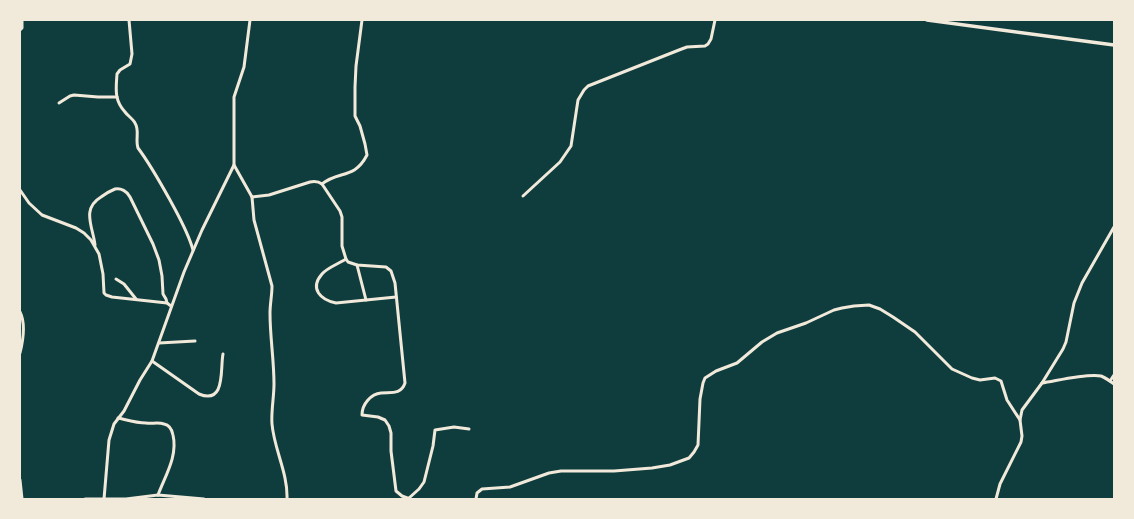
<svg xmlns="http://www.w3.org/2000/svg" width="1134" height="519" viewBox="0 0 1134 519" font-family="Karla,sans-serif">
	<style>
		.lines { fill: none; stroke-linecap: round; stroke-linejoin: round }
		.minor { stroke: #f1e9da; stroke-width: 3 }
		.tertiary { stroke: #f1e9da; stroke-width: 3.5 }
	</style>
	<rect width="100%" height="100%" fill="#0f3d3e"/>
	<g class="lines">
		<g class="minor">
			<path d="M129,20l3,34 -2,10 -10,6 -3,4c-1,15 -3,26 8,38 3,4 8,7 10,11 5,8 0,16 3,25 12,16 22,34 32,52 9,17 18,32 23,50"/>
			<path d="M20,30l2,-2v-8"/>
			<path d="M59,103l11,-7 4,-1 24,2h19"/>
			<path d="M234,165l18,32 2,23 18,66c0,9 -2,18 -2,27 0,24 4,47 4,71 0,13 -3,27 -2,40 2,25 16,49 15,75"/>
			<path d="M322,184c17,-14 32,-4 45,-29l-2,-11 -5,-18 -5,-10v-29l1,-21 6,-46"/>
			<path d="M20,190l9,13 13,12 34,13 8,5 7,7 8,14 4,20 1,19 2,2 6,2 55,6 4,3"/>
			<path d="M523,196l37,-34 11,-16 7,-46 6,-10 4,-4 91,-36 8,-3 18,-1 3,-2 3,-5 4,-19"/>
			<path d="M252,197l17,-2 41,-13c5,-1 8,-1 12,2l18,27 2,6v29l4,13 2,3 9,3 29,2 5,4 4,12 10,100c-4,12 -14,9 -24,10 -10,1 -19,11 -19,22l16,2 7,3 4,6 2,7v18l5,40 6,5 8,3"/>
			<path d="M95,245c-2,-18 -14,-36 6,-48 4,-3 9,-6 14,-8 6,-1 12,2 15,8l23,47 6,16 3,16 1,18 3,5 1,4"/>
			<path d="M346,259c-8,5 -19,9 -24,15 -13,15 -1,26 14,29l60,-6"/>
			<path d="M357,265l9,35"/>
			<path d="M116,279l8,5 12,15"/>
			<path d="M20,312c6,12 3,29 0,41"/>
			<path d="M159,343l36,-2"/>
			<path d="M152,361l47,33c27,11 21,-25 24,-40"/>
			<path d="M1110,381l4,-6"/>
			<path d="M1042,383c14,-2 45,-10 59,-7 5,2 9,5 13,8"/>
			<path d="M118,418c9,2 18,5 28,5 6,1 12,-1 18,1 6,1 8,6 9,11 5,21 -8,41 -15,60"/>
			<path d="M20,480l2,19"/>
			<path d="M409,498l10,-9 5,-7 9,-36 2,-16 19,-3 15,2"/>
			<path d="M85,499h41l32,-4 46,4"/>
			<path d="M104,499l5,-59 5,-16 10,-13 16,-31 12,-19 32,-89 18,-42 32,-65v-68l10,-30 6,-47"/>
			<path d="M476,499l1,-6 5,-4 28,-2 39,-14 12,-2h53l38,-3 18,-3 19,-7 5,-6 4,-7 2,-46 3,-16 2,-5 11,-7 21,-8 25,-21 15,-9 29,-10 28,-13 8,-2 12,-2 15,-1 11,4 13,8 22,15 37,37 20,9 8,2 15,-2 6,3 6,19 13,20"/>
			<path d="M996,499l4,-15 21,-42 1,-6 -2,-16 2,-10 20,-27 21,-34 3,-7 8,-39 8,-20 32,-56"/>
		</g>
		<path class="tertiary" d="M927,20l187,25"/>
	</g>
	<rect width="1134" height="519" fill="none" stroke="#f1e9da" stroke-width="42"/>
</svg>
